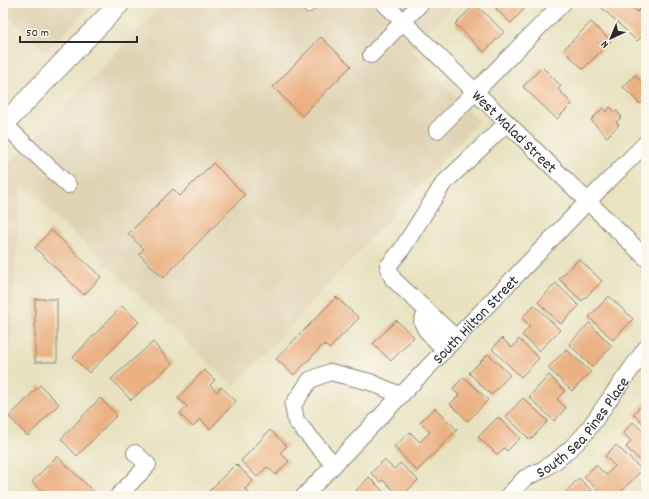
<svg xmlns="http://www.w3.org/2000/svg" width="649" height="499" viewBox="0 0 649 499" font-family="Dekko,sans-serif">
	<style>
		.built { fill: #dfd3b4 }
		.building { fill: #ebb183 }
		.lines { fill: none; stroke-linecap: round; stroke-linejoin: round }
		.minor-casing { stroke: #8a8676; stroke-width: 18 }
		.major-casing { stroke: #8a8676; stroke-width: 22 }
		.minor { stroke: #fff; stroke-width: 16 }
		.major { stroke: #fff; stroke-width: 20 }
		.labels { text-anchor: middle; stroke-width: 3; stroke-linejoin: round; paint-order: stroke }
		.street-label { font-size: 16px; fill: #2b2b2b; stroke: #fbf7ec }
	</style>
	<rect width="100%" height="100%" fill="#fbf7ec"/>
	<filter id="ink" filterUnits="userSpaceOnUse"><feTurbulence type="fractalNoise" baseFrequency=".025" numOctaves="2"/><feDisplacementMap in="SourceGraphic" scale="8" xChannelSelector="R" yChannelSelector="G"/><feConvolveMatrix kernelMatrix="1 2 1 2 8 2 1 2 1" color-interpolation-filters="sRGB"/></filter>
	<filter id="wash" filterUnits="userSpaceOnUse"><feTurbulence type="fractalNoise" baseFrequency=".012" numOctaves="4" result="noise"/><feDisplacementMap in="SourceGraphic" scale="16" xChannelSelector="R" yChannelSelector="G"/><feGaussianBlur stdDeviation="0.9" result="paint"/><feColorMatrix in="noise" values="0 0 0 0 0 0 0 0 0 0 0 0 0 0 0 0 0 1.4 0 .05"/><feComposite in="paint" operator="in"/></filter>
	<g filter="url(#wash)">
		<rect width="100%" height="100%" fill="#e8e2c0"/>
		<g class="built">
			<path d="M3,3h90l-47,49 -43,-41z"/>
			<path d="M164,3h291l-23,24 -20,24 67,70 -245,266 -213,-204 -11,167 -7,8v-187z"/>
		</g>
		<g id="blocks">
			<g class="building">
				<path d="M501,3h29l-19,20 -15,-14z"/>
				<path d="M605,3h23l9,9 9,-9v29l-9,9 -36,-34z"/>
				<path d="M475,4l29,28 -20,20 -29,-28z"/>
				<path d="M591,22l20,19 -28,28 -20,-19z"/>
				<path d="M321,37l30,29 -49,50 -29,-29z"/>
				<path d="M542,67l19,19 -3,3 14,15 -15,15 -34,-32z"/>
				<path d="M635,75l11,12v11l-6,6 -17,-17z"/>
				<path d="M610,107l5,5 1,-2 6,7 -6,5 3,3 -12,12 -16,-17 12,-12 3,4z"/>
				<path d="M213,163l32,32 -82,83 -24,-24 5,-5 -16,-15 45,-45 7,7z"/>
				<path d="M51,230l50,47 -17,18 -49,-47z"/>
				<path d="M579,259l23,22 -20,20 -23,-22z"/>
				<path d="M556,283l23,23 -18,18 -23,-22z"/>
				<path d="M609,296l24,23 -20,21 -24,-23z"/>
				<path d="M336,297l23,21 -30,31 -5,-5 -30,31 -18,-16z"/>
				<rect x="35" y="299" width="22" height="63"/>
				<path d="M534,305l26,25 -21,21 -17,-16 8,-9 -8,-8z"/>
				<path d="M122,306l17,16 -50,51 -16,-16z"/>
				<path d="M396,320l18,17 -23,24 -18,-17z"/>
				<path d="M589,323l23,23 -20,21 -23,-23z"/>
				<path d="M502,338l10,10 7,-9 20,19 -18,19 -29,-28z"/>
				<path d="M153,342l19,22 -41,36 -20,-21z"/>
				<path d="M566,349l25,23 -19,19 -24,-23z"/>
				<path d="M488,354l22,21 -19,20 -22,-22z"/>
				<path d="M204,370l11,10 -5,5 7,7 4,-5 15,14 -26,28 -10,-10 -7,8 -13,-13 7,-8 -9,-8z"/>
				<path d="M549,375l16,16 -8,8 9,9 -12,13 -25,-24z"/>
				<path d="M464,377l24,23 -20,21 -18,-17 9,-9 -7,-6z"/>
				<path d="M40,385l19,19 -31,32 -19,-19z"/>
				<path d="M100,398l17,17 -40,41 -16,-17z"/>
				<path d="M523,398l25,23 -18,19 -24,-24z"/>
				<path d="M646,401v25l-13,-12z"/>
				<path d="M435,408l22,22 -40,41 -23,-24 16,-15 10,10 10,-10 -10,-10z"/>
				<path d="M498,417l22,21 -13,13 -3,-3 -6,7 -20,-18z"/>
				<path d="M633,422l13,12v32l-20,-19 5,-6 -8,-8z"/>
				<path d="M270,430l17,16 -7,7 9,8 -13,14 -9,-8 -10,10 -16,-16z"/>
				<path d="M616,445l26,25 -25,26h-13l-20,-19 12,-12 10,10 9,-9 -10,-10z"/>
				<path d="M57,456l36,35 -6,5h-40l-15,-14z"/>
				<path d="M384,460l10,9 6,-6 18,17 -16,16h-2l-17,-16 -3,2 -9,-9z"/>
				<path d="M236,464l17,17 -8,8 7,7h-45l-1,-2z"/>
				<path d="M369,477l19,19h-37z"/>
				<path d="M579,478l18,18 -34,-1z"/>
			</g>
		</g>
	</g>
	<g filter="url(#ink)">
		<use href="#blocks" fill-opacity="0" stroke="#8a8676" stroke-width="1"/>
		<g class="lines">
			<g class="minor-casing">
				<g id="minor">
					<path id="s1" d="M384,3l262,255"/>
					<path d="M308,4l1,-1"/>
					<path d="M371,55l50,-52"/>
					<path d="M4,124l64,61"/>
					<path d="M437,130l126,-127"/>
					<path d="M427,311l-5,11 4,8 19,20"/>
					<path d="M456,338l-63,-59 -5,-13 14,-17 41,-65 64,-61"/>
					<path d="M334,465l-38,-44 -3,-16 17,-25 20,-8 40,10 30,13"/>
					<path d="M118,496l30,-31 -13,-12"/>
					<path id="s2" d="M304,496l284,-295 58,-58"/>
					<path id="s3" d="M508,496l17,-18 17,-8 15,-10 14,-12 13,-13 62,-87"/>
				</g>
			</g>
			<g class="major-casing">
				<path id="major" d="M3,125l117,-122"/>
			</g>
			<use href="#minor" class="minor"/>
			<use href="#major" class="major"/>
		</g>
	</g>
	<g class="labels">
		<g class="street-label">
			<text dy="6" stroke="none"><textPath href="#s1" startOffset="183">West Malad Street</textPath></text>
			<text dy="6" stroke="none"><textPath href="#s2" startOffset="246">South Hilton Street</textPath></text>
			<text dy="6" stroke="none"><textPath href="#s3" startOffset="103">South Sea Pines Place</textPath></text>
		</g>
	</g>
	<rect width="649" height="499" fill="none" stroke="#fbf7ec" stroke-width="16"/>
	<g transform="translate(611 38) rotate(224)" stroke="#fbf7ec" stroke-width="3" paint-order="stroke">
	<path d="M0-3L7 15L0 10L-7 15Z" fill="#2b2b2b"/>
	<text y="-6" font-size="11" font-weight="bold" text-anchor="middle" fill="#2b2b2b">N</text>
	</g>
	<path d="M20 36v6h117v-6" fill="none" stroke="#2b2b2b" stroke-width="2"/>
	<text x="26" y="36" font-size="12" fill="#2b2b2b" stroke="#fbf7ec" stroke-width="3" paint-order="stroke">50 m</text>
</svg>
